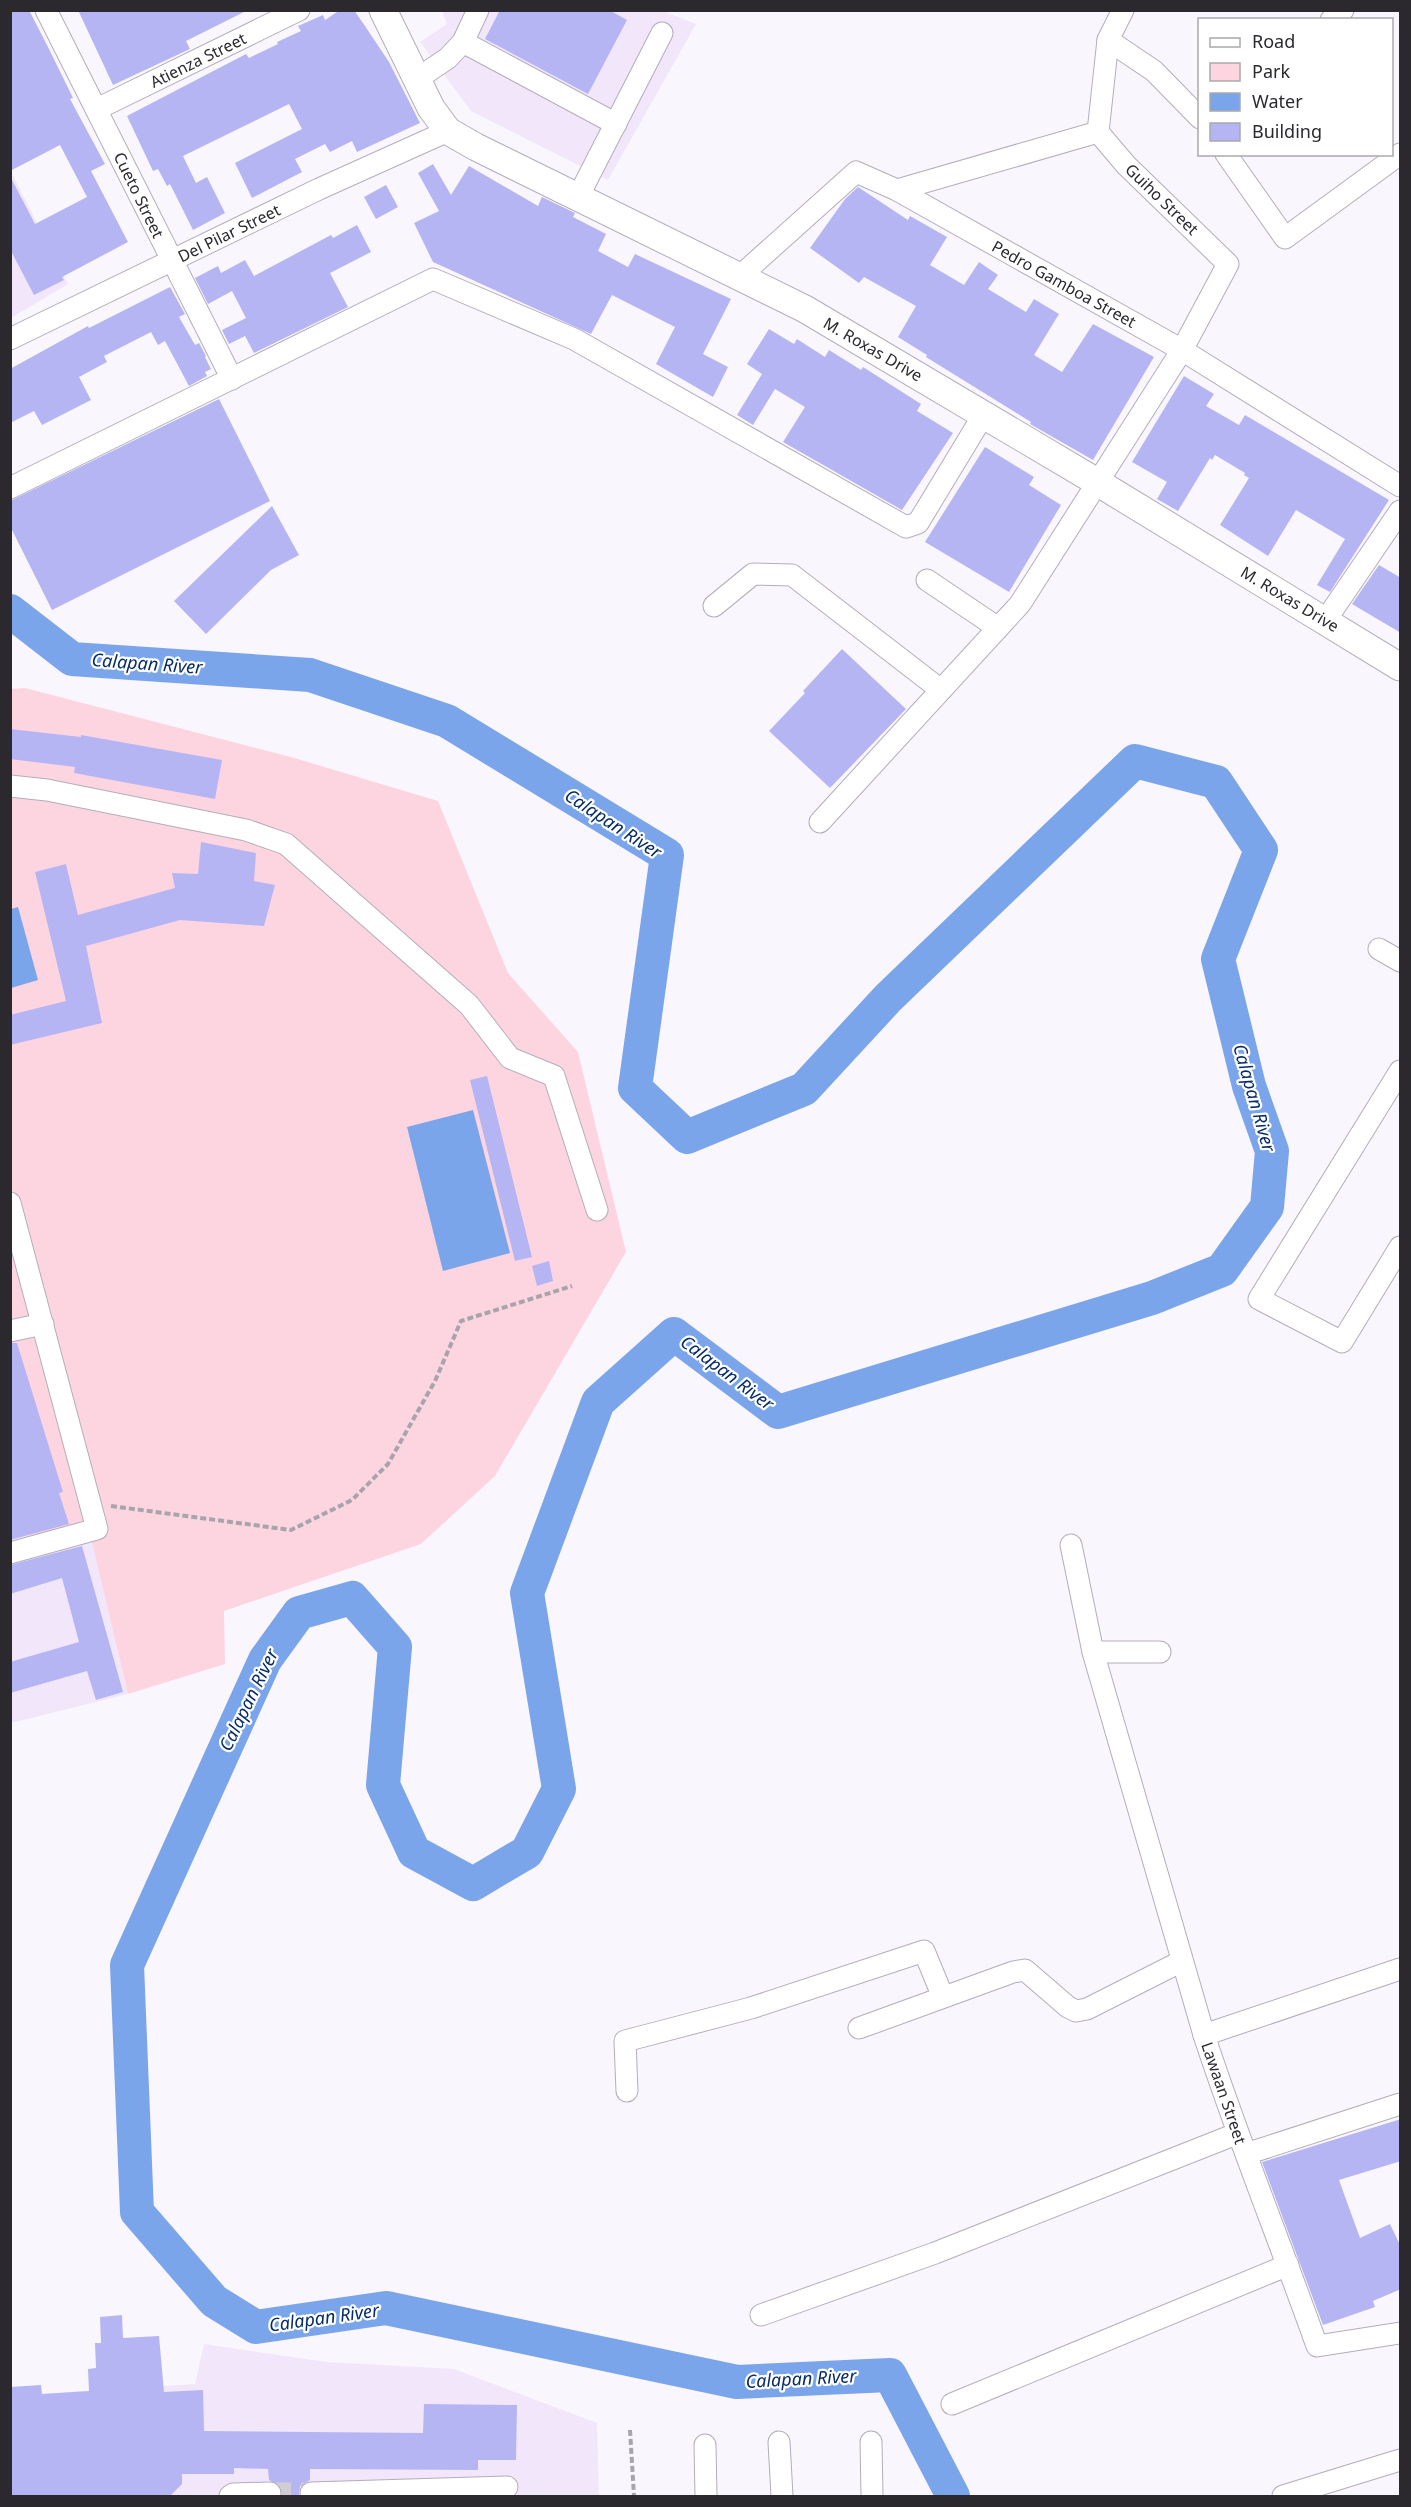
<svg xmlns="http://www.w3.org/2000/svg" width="1411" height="2507" viewBox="0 0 1411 2507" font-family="'Noto Sans',sans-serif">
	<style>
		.built { fill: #f1e6fa }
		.green { fill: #fdd5e0 }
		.water { fill: #7ba5ea }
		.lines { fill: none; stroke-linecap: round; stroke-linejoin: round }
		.river { stroke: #7ba5ea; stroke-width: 34 }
		.building { fill: #b6b5f4 }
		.minor-tunnel { stroke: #d1cdd4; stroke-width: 21; stroke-dasharray: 21 10; stroke-linecap: butt }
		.minor-casing { stroke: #b4adba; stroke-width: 23 }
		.major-casing { stroke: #b4adba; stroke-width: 29 }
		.path { stroke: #a7a4ab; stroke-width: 4; stroke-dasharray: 6 3; stroke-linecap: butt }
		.minor { stroke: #fff; stroke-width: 21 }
		.major { stroke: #fff; stroke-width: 27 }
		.labels { text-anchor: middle; stroke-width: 4.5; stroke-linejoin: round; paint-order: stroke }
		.street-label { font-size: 16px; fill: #2b292e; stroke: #fff }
		.water-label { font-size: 18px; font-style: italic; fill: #072c68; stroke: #fff }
	</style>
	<rect width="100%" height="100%" fill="#faf6fe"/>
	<g class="built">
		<path d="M442,11h221l33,13 -88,156 -137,-69 -51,-69 27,-18z"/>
		<path d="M10,170l58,114 -57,34h-1z"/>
		<path d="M10,1473l80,60 38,161 -117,29z"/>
		<path d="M204,2344l122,18 128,7 143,54 2,73h-588v-100l184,-12z"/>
	</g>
	<path class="green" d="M25,688l266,69 147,44 70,172 70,79 48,200 -131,224 -74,68 -197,67 1,53 -97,30 -38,-160 -57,18 -22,-79v-784z"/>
	<g class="water">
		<path d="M18,907l20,73 -27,8v-79z"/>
		<path d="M473,1110l37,143 -67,18 -36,-144z"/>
	</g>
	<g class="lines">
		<path class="river" d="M10,611l62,48 238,16 137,46 220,134 -32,233 52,49 117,-48 84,-91 247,-237 81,21 45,68 -43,109 31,127 23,65 -5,56 -45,63 -70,28 -374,114 -104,-78 -76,68 -71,191 32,196 -32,63 -54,32 -59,-32 -31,-67 12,-138 -43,-49 -53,15 -34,47 -138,305 10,247 77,89 42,26 130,-19 351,74 153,-7 63,121"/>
	</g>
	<g class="building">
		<path d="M10,10h19l19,37 25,51 -3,1 35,65 -14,7 37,71 -66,35 2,3 -30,15 -24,-46v-73l25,48 52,-27 -27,-52 -50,26z"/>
		<path d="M78,10h170l-62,31 4,8 -77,36z"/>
		<path d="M340,10h14l13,19 22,33 31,61 -63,29 -5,-11 -22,11 -5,-8 -30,15 7,13 -50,26 -17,-35 67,-34 -13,-25 -106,52 13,27 11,-6 18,36 -32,17 -23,-46 -3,2 -9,-17 -5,2 -26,-55 119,-62 3,4 29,-14 -1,-2 24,-11 -3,-5 25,-11 2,5z"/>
		<path d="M500,10h109l18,10 -39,74 -103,-55z"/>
		<path d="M433,164l18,31 18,-29 69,40 4,-9 33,16 -2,4 33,17 -8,17 30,16 7,-13 96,45 -28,55 25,13 -15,30 -57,-33 19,-37 -63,-32 -21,39 -158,-72 -19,-39 25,-12 -21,-38z"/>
		<path d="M386,185l12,22 -22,12 -12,-22z"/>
		<path d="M858,187l50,33 2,-4 37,21 -17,28 34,20 15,-23 19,13 -10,14 38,23 8,-13 25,15 -25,41 28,17 31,-48 61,33 -61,103 -63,-36 1,-2 -105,-65 1,-2 -29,-18 18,-31 -52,-29 -5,6 -49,-35 35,-49z"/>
		<path d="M357,225l14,27 -41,21 18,34 -94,46 -9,-17 -16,8 -7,-14 24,-12 -14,-27 -24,13 -13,-26 23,-12 3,7 24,-13 9,16 77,-41 2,3z"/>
		<path d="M170,287l15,27 -6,3 16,28 4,-2 7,13 -1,1 6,12 -6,3 2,4 -18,10 -24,-45 -7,4 -7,-13 -47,24 3,6 -28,15 12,23 -49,25 -8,-14 -24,12v-54l78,-43 1,2z"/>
		<path d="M769,329l25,15 3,-5 28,18 4,-7 32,20 2,-3 58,37 -4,7 36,22 -51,77 -119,-68 22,-35 -30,-18 -22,36 -16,-10 25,-41 -15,-10z"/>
		<path d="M1184,376l30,18 -8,12 33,19 6,-10 144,85 -59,92 -13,-7 28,-46 -49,-29 -28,46 -48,-31 29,-47 -5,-3 1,-2 -30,-18 -3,5 -2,-2 -32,53 -21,-12 10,-17 -35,-20z"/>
		<path d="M219,399l51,102 -218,109 -42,-84v-25z"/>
		<path d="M985,447l49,30 -5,8 32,20 -52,87 -84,-50z"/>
		<path d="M272,506l27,49 -28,15 -65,64 -32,-33z"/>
		<path d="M1379,565l22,13v55l-49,-29z"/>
		<path d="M842,649l64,60 -76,79 -61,-57 36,-38 -2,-2z"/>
		<path d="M10,729l71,8v-2l141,25 -7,39 -141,-26 1,-6 -65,-8z"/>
		<path d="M201,842l55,11 -2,28 21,4 -11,41 -84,-6 -94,26 16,77 -92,22v-30l56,-14 -31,-129 31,-8 12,51 97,-27 -3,-15 26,1z"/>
		<path d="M487,1076l45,181 -17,4 -45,-181z"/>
		<path d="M549,1261l4,20 -16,5 -5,-20z"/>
		<path d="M10,1343h7l46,149 -4,1 10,31 -59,16z"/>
		<path d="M82,1546l41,146 -27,8 -9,-29 -77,22v-31l69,-20 -17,-64 -52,16v-29z"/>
		<path d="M1401,2119v42l-62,19 21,58 30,-14 11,23v42l-28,12 2,6 -52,18 -61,-163z"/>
		<path d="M122,2315l1,23 36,-2 5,56 39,-2 1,41 219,2 1,-29 93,1 -1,55h-38v10l-168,-1v11l-10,6 -1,10h-17l-2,-10 -11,-6 -1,-11 -34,-1v6h-52v10l-12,12h-160v-109l31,-2 1,9 47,-3 -1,-22 8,-1 -1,-25h6l-1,-26z"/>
	</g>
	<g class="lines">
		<path class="minor-tunnel" d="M270,2493h41"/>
		<g class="minor-casing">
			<g id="minor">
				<path d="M46,10l186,369"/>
				<path d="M1331,20l12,-10"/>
				<path d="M1108,40l46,31 46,47"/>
				<path d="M463,42l153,82"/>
				<path d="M417,79l31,-21 15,-16 15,-32"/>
				<path d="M97,109l202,-99"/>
				<path d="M1226,154l59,84 115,-84"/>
				<path d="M897,190l201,-58 10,-92 15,-30"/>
				<path d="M578,197l84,-164"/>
				<path d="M739,277l117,-105 41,18 285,160 218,136"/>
				<path d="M10,339l309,-150 129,-58"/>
				<path d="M10,488l423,-209 141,60 332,188 12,-4 66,-109"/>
				<path d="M927,580l71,48"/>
				<path d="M714,606l39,-32 39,1 149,115"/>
				<path d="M1325,621l75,-110"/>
				<path d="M10,786l37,4 199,40 40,14 183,161 41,53 44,18 43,134"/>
				<path d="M820,822l200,-218 162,-254 46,-86 -102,-99 -28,-33"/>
				<path d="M1379,949l21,12"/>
				<path d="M1400,1071l-141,228 83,43 58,-95"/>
				<path d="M10,1203l87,326 -87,24"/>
				<path d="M10,1331l33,-7"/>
				<path d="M1071,1545l22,107 111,383"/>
				<path d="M1093,1652h67"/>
				<path d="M1400,1969l-196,66c34,104 76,207 113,311l83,-13"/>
				<path d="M859,2028l154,-56 12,-2 43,37 8,4 11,-2 95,-48"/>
				<path d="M627,2091l-2,-50 126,-33 173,-57 19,46"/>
				<path d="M1246,2154l154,-50"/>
				<path d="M761,2315l174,-62 301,-119"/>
				<path d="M952,2404l336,-139"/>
				<path d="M779,2442l3,54"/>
				<path d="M871,2442l1,54"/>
				<path d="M705,2445l1,51"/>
				<path d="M311,2493l196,-6"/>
				<path d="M230,2496l3,-2 37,-1"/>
				<path d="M1283,2496l117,-36"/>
			</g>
		</g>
		<g class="major-casing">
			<path id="major" d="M383,10l48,98 17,23 28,16 329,162 292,173 303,185"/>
		</g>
		<g class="path">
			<path d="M111,1506l180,24 61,-30 36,-36 47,-83 26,-60 111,-35"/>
			<path d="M630,2430l4,66"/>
		</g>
		<use href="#minor" class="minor"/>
		<use href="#major" class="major"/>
	</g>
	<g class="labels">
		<g class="street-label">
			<text transform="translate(198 60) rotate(-26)" y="6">Atienza Street</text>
			<text transform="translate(139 195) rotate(64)" y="6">Cueto Street</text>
			<text transform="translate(1162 199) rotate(44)" y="6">Guiho Street</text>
			<text transform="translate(229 233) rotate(-26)" y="6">Del Pilar Street</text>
			<text transform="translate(1064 284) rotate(29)" y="6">Pedro Gamboa Street</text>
			<text transform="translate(873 349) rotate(30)" y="6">M. Roxas Drive</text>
			<text transform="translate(1290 599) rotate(31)" y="6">M. Roxas Drive</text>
			<text transform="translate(1224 2093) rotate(71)" y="6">Lawaan Street</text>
		</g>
		<g class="water-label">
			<text transform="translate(147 664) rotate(4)" y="6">Calapan River</text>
			<text transform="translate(613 824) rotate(33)" y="6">Calapan River</text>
			<text transform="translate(1254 1098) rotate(74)" y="6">Calapan River</text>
			<text transform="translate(727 1373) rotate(37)" y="6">Calapan River</text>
			<text transform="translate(249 1700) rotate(-64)" y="6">Calapan River</text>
			<text transform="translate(324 2318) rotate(-8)" y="6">Calapan River</text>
			<text transform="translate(801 2379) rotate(-3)" y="6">Calapan River</text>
		</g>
	</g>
	<rect width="1411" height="2507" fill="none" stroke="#2b292e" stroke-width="24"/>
	<rect x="1198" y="18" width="195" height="138" fill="#ffffff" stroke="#aaa9ab" stroke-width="1.5"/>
	<rect x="1210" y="38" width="30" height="9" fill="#ffffff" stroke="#aaa9ab" stroke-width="1.5"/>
	<text x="1252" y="48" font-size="18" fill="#2b292e">Road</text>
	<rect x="1210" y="63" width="30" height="18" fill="#fdd5e0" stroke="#aaa9ab" stroke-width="1.5"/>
	<text x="1252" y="78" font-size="18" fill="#2b292e">Park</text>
	<rect x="1210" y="93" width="30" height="18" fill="#7ba5ea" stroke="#aaa9ab" stroke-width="1.5"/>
	<text x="1252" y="108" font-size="18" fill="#2b292e">Water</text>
	<rect x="1210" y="123" width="30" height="18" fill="#b6b5f4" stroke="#aaa9ab" stroke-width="1.5"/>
	<text x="1252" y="138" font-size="18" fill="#2b292e">Building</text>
</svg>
